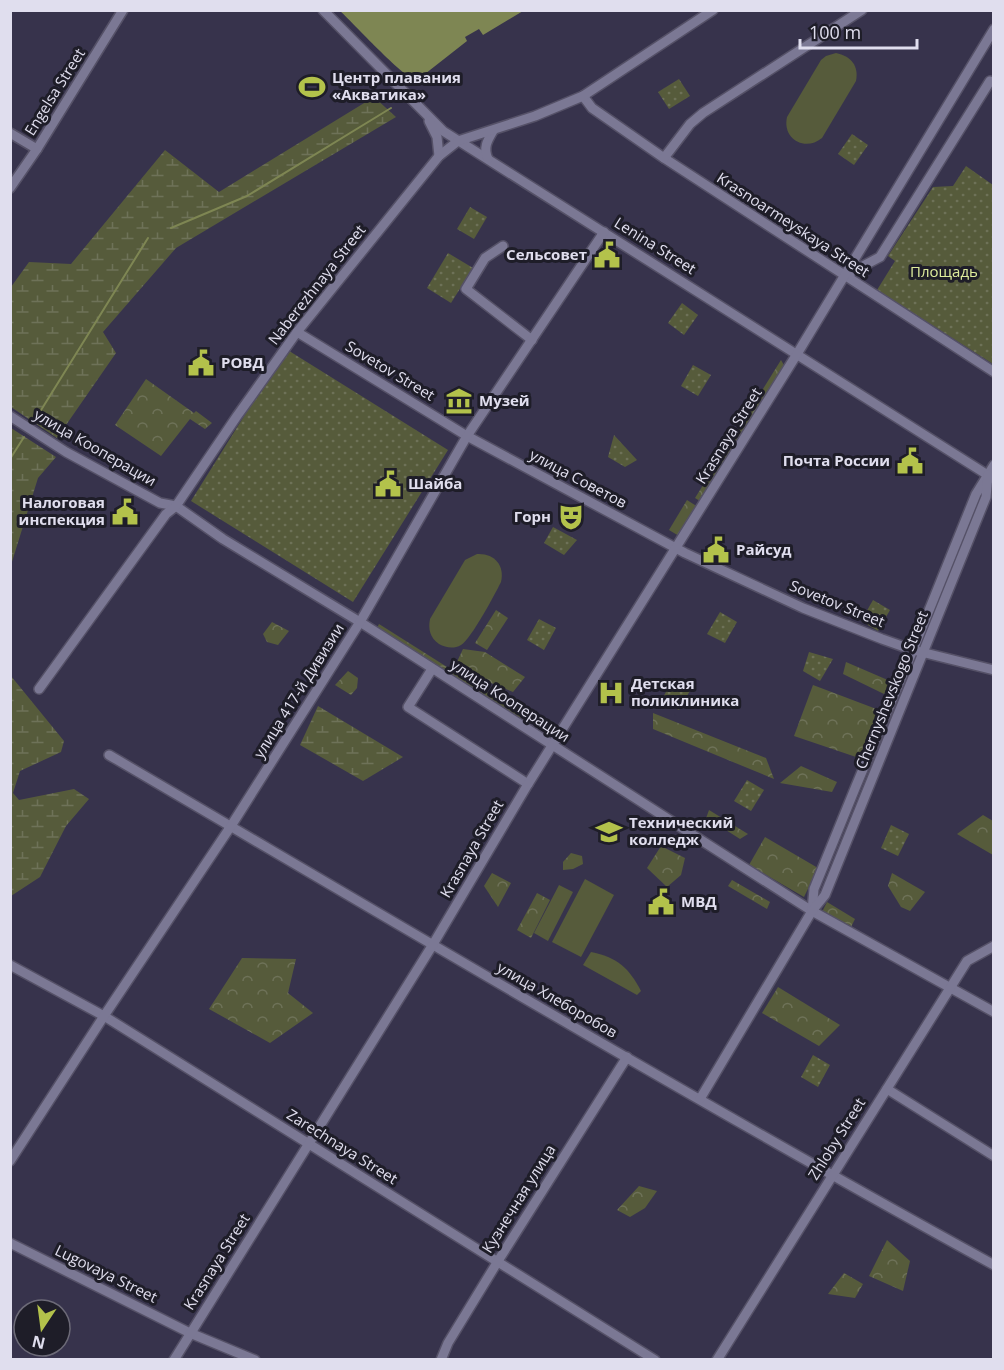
<svg xmlns="http://www.w3.org/2000/svg" width="1004" height="1370" viewBox="0 0 1004 1370" font-family="'Open Sans',sans-serif">
	<style>
		.green { fill: #565b3b }
		.forest { fill: url(#forest-crowns) }
		.wetland { fill: url(#wetland-marsh) }
		.park { fill: url(#park-dots) }
		.water { fill: #7e8653 }
		.lines { fill: none; stroke-linecap: round; stroke-linejoin: round }
		.stream { stroke: #7e8653; stroke-width: 2 }
		.minor-casing { stroke: #555167; stroke-width: 12 }
		.minor { stroke: #7b7894; stroke-width: 9 }
		.labels { text-anchor: middle; stroke-width: 6; stroke-linejoin: round; paint-order: stroke }
		.poi-label { font-size: 15px; font-weight: bold; fill: #e0deee; stroke: #1e1d28; text-anchor: start }
		.street-label { font-size: 15px; fill: #e0deee; stroke: #1e1d28 }
		.park-label { font-size: 15px; fill: #deec9c; stroke: #1e1d28 }
	</style>
	<defs>
		<pattern id="forest-crowns" width="20" height="18" patternUnits="userSpaceOnUse" patternTransform="scale(1.5)"><rect width="20" height="18" fill="#565b3b"/><path d="M2 6a3 3 0 1 1 6 0M12 15a3 3 0 1 1 6 0" fill="none" stroke="#6e7258"/></pattern>
		<pattern id="wetland-marsh" width="20" height="14" patternUnits="userSpaceOnUse" patternTransform="scale(1.5)"><rect width="20" height="14" fill="#565b3b"/><path d="M1 5h8M5 5V1M11 12h8M15 12V8" fill="none" stroke="#6e7258"/></pattern>
		<pattern id="park-dots" width="8" height="8" patternUnits="userSpaceOnUse" patternTransform="scale(1.5)"><rect width="8" height="8" fill="#565b3b"/><path d="M2 2h.1M6 6h.1" fill="none" stroke="#6e7258" stroke-width="1.8" stroke-linecap="round"/></pattern>
	</defs>
	<rect width="100%" height="100%" fill="#37334c"/>
	<g class="green">
		<path d="M836,53c15,3 23,13 20,28l-34,57c-17,14 -40,1 -35,-21l34,-57 5,-4z"/>
		<path d="M477,554c17,-1 28,11 24,28 -6,12 -30,57 -40,63 -7,4 -15,3 -22,-1 -9,-6 -11,-15 -9,-25l35,-59z"/>
		<path d="M585,879l29,16 -33,62 -29,-15z"/>
		<path d="M559,885l14,7 -25,49 -14,-8z"/>
		<path d="M591,952c26,5 38,16 50,39l-4,4 -54,-30z"/>
	</g>
	<g class="forest">
		<path d="M781,360l4,7 -85,134 -5,-3z"/>
		<path d="M146,379l48,34 2,-2 16,12 -7,6 -15,-10 -29,37 -46,-31z"/>
		<path d="M687,500l11,7 -19,29 -10,-6z"/>
		<path d="M496,610l12,8 -21,32 -12,-7z"/>
		<path d="M272,622l17,9 -11,14 -11,-3 -4,-8z"/>
		<path d="M379,624l149,94 -5,6 -147,-94z"/>
		<path d="M463,649l22,3 40,25 -12,15 -59,-24z"/>
		<path d="M846,662l44,19 -6,13 -41,-20z"/>
		<path d="M348,671l10,7 -1,10 -6,7 -16,-10z"/>
		<path d="M813,685l66,25 -20,48 -65,-22z"/>
		<path d="M653,713l113,45 8,21 -121,-50z"/>
		<path d="M801,766l36,16 -5,10 -52,-9z"/>
		<path d="M709,810l39,24 -8,5 -25,-16 -8,5 -3,-4z"/>
		<path d="M983,815l10,6v34l-36,-21z"/>
		<path d="M765,837l53,31 -14,29 -55,-32z"/>
		<path d="M661,846l24,12 -4,17 -14,12 -20,-19z"/>
		<path d="M571,853l11,3 1,8 -10,5 -10,1v-8z"/>
		<path d="M492,873l19,10 -13,24 -14,-21z"/>
		<path d="M892,873l33,19 -15,19 -9,-4 -13,-21z"/>
		<path d="M732,880l38,22 -3,7 -39,-23z"/>
		<path d="M537,893l13,7 -19,38 -14,-8z"/>
		<path d="M827,902l28,17 -5,10 -28,-17z"/>
		<path d="M242,958l54,1 -8,34 25,20 -43,30 -61,-34z"/>
		<path d="M778,987l62,38 -21,21 -57,-33z"/>
		<path d="M639,1186l18,5 -12,17 -15,9 -13,-7z"/>
		<path d="M887,1240l23,21 -7,30 -34,-15z"/>
		<path d="M844,1273l19,11 -8,14 -27,-4z"/>
	</g>
	<g class="wetland">
		<path d="M374,97l22,20 -220,131 -73,84 13,21 -59,85 -46,-31v-120l18,-25 42,2 94,-114 54,42z"/>
		<path d="M11,428l45,29 -18,21 -27,87z"/>
		<path d="M11,676l53,65 -3,11 -41,19 -7,22 6,7 55,-11 15,10 -23,27 -26,51 -29,19z"/>
		<path d="M318,706l85,51 -40,24 -63,-36z"/>
	</g>
	<g class="park">
		<path d="M679,79l11,17 -21,13 -11,-17z"/>
		<path d="M852,134l16,11 -14,20 -16,-11z"/>
		<path d="M966,166l27,19v179l-116,-74 18,-29 -7,-5 45,-69 20,-1z"/>
		<path d="M470,207l17,10 -13,22 -17,-10z"/>
		<path d="M448,253l25,15 -22,35 -24,-15z"/>
		<path d="M682,303l16,12 -14,20 -16,-12z"/>
		<path d="M286,349l162,101 -95,152 -162,-101z"/>
		<path d="M693,365l18,10 -13,21 -17,-10z"/>
		<path d="M614,435l23,25 -12,7 -17,-10z"/>
		<path d="M553,527l24,13 -13,15 -20,-12z"/>
		<path d="M873,600l17,10 -12,21 -17,-10z"/>
		<path d="M720,612l17,10 -12,21 -18,-9z"/>
		<path d="M539,619l17,9 -12,22 -17,-10z"/>
		<path d="M809,652l24,7 -13,22 -17,-10z"/>
		<path d="M673,679l18,10 -12,21 -18,-9z"/>
		<path d="M747,780l17,10 -13,21 -17,-10z"/>
		<path d="M891,825l18,9 -11,22 -17,-8z"/>
		<path d="M813,1055l17,10 -12,22 -17,-10z"/>
	</g>
	<path class="water" d="M340,11h183l-40,24 -4,-6 -14,8 2,4 -51,40c-14,-5 -62,-57 -76,-70z"/>
	<g class="lines">
		<g class="stream">
			<path d="M171,228l76,-32 144,-88"/>
			<path d="M33,423l115,-185"/>
			<path d="M10,459l14,-22"/>
		</g>
		<g class="minor-casing">
			<g id="minor">
				<path d="M323,10l120,121 551,348"/>
				<path d="M583,96l9,12 72,50 330,214"/>
				<path d="M429,121l8,16 2,19"/>
				<path d="M10,133l27,16"/>
				<path d="M664,158l26,-34 13,-11 159,-103"/>
				<path d="M488,159c-5,-11 -1,-18 5,-28"/>
				<path d="M10,188l27,-39 86,-139"/>
				<path d="M503,246l-18,12 -19,31 66,51"/>
				<path d="M846,275l34,-18 110,-176"/>
				<path d="M297,332l170,104 218,117 118,55 79,31 31,11 81,20"/>
				<path d="M10,416l56,36 94,51 16,3 47,33 137,83 452,289 182,101"/>
				<path d="M432,669l-24,38 120,77"/>
				<path d="M39,689l127,-175 10,-8 61,-90 60,-84 142,-176 19,-15 77,-25 48,-20 130,-86"/>
				<path d="M109,755c294,172 586,346 885,510"/>
				<path d="M812,911l2,-22 42,-103 57,-136 63,-156 18,-29"/>
				<path d="M10,965l94,51 551,344"/>
				<path d="M887,1089l107,67"/>
				<path d="M700,1099l112,-188 13,-16 161,-398 2,-22"/>
				<path d="M10,1161l94,-145 127,-190 129,-204 107,-186 137,-204"/>
				<path d="M10,1243l180,90 65,27"/>
				<path d="M174,1360l258,-414 96,-162 269,-430 197,-325"/>
				<path d="M441,1360l7,-17 50,-82 129,-204"/>
				<path d="M717,1360l250,-399 27,-15"/>
			</g>
		</g>
		<use href="#minor" class="minor"/>
	</g>
	<defs>
		<g id="stadium-bare" transform="scale(2.07)"><path d="M0-5a6.5 5 0 1 0 0 10a6.5 5 0 1 0 0-10ZM-3.5-1.8h7v3.6h-7Z" fill="#b3c24b" stroke="#1e1d28" stroke-width="2.5" paint-order="stroke"/></g>
		<g id="civic-bare" transform="scale(2.07)"><path d="M-.6-6.5H3V-4.5H.6V-3L4-1V1h2V6H-6V1h2V-1L-.6-3ZM-1.2 2.5V6h2.4V2.5Z" fill="#b3c24b" stroke="#1e1d28" stroke-width="2.5" paint-order="stroke"/></g>
		<g id="museum-bare" transform="scale(2.07)"><path d="M0-6L6-3V-2H-6V-3ZM-5-1h2V3h-2ZM-1-1h2V3h-2ZM3-1h2V3H3ZM-6 4H6V6H-6Z" fill="#b3c24b" stroke="#1e1d28" stroke-width="2.5" paint-order="stroke"/></g>
		<g id="theatre-bare" transform="scale(2.07)"><path d="M-5-5.5Q0-4 5-5.5V0Q5 5 0 6Q-5 5-5 0ZM-3.3-2.5H-1v1.5H-3.3ZM1-2.5H3.3v1.5H1ZM-2.8 1Q0 5.5 2.8 1Z" fill="#b3c24b" stroke="#1e1d28" stroke-width="2.5" paint-order="stroke"/></g>
		<g id="hospital-bare" transform="scale(2.07)"><path d="M-5-5h3v3.5h4V-5h3V5h-3V1.5h-4V5h-3Z" fill="#b3c24b" stroke="#1e1d28" stroke-width="2.5" paint-order="stroke"/></g>
		<g id="university-bare" transform="scale(2.07)"><path d="M0-5L7-2L0 1L-7-2ZM-4 1L0 2.5L4 1V4Q0 6-4 4Z" fill="#b3c24b" stroke="#1e1d28" stroke-width="2.5" paint-order="stroke"/></g>
	</defs>
	<g fill-rule="evenodd">
		<use href="#stadium-bare" x="312" y="87"/>
		<use href="#civic-bare" x="607" y="255"/>
		<use href="#civic-bare" x="201" y="363"/>
		<use href="#museum-bare" x="459" y="401"/>
		<use href="#civic-bare" x="910" y="461"/>
		<use href="#civic-bare" x="388" y="484"/>
		<use href="#civic-bare" x="125" y="512"/>
		<use href="#theatre-bare" x="571" y="517"/>
		<use href="#civic-bare" x="716" y="550"/>
		<use href="#hospital-bare" x="611" y="693"/>
		<use href="#university-bare" x="609" y="832"/>
		<use href="#civic-bare" x="661" y="902"/>
	</g>
	<g class="labels">
		<g class="poi-label">
			<text x="332" y="83">Центр плавания<tspan x="332" dy="17">«Акватика»</tspan></text>
			<text x="587" y="260" text-anchor="end">Сельсовет</text>
			<text x="221" y="368">РОВД</text>
			<text x="479" y="406">Музей</text>
			<text x="890" y="466" text-anchor="end">Почта России</text>
			<text x="408" y="489">Шайба</text>
			<text x="105" y="508" text-anchor="end">Налоговая<tspan x="105" dy="17">инспекция</tspan></text>
			<text x="551" y="522" text-anchor="end">Горн</text>
			<text x="736" y="555">Райсуд</text>
			<text x="631" y="689">Детская<tspan x="631" dy="17">поликлиника</tspan></text>
			<text x="629" y="828">Технический<tspan x="629" dy="17">колледж</tspan></text>
			<text x="681" y="907">МВД</text>
		</g>
		<g class="street-label">
			<text transform="translate(55 92) rotate(-58)" y="5">Engelsa Street</text>
			<text transform="translate(793 225) rotate(33)" y="5">Krasnoarmeyskaya Street</text>
			<text transform="translate(655 246) rotate(32)" y="5">Lenina Street</text>
			<text transform="translate(317 285) rotate(-52)" y="5">Naberezhnaya Street</text>
			<text transform="translate(390 371) rotate(31)" y="5">Sovetov Street</text>
			<text transform="translate(729 436) rotate(-58)" y="5">Krasnaya Street</text>
			<text transform="translate(95 448) rotate(30)" y="5">улица Кооперации</text>
			<text transform="translate(578 479) rotate(28)" y="5">улица Советов</text>
			<text transform="translate(837 604) rotate(22)" y="5">Sovetov Street</text>
			<text transform="translate(892 690) rotate(-68)" y="5">Chernyshevskogo Street</text>
			<text transform="translate(299 691) rotate(-58)" y="5">улица 417-й Дивизии</text>
			<text transform="translate(510 701) rotate(33)" y="5">улица Кооперации</text>
			<text transform="translate(472 849) rotate(-60)" y="5">Krasnaya Street</text>
			<text transform="translate(557 1000) rotate(30)" y="5">улица Хлеборобов</text>
			<text transform="translate(837 1139) rotate(-58)" y="5">Zhloby Street</text>
			<text transform="translate(342 1147) rotate(32)" y="5">Zarechnaya Street</text>
			<text transform="translate(519 1199) rotate(-58)" y="5">Кузнечная улица</text>
			<text transform="translate(217 1262) rotate(-58)" y="5">Krasnaya Street</text>
			<text transform="translate(106 1274) rotate(26)" y="5">Lugovaya Street</text>
		</g>
		<g class="park-label">
			<text x="944" y="277">Площадь</text>
		</g>
	</g>
	<rect width="1004" height="1370" fill="none" stroke="#e0deee" stroke-width="24"/>
	<g transform="translate(42 1328) rotate(193)"><circle r="28" fill="#1e1d28" stroke="#6c6a77" stroke-width="1.5"/>
	<path d="M0-4.5L10 22L0 15L-10 22Z" fill="#b3c24b"/>
	<text y="-9" font-size="16" font-weight="bold" text-anchor="middle" fill="#e0deee">N</text>
	</g>
	<path d="M800 39v9h117v-9" fill="none" stroke="#e0deee" stroke-width="3"/>
	<text x="809" y="39" font-size="18" fill="#e0deee" stroke="#1e1d28" stroke-width="4.5" paint-order="stroke">100 m</text>
</svg>
